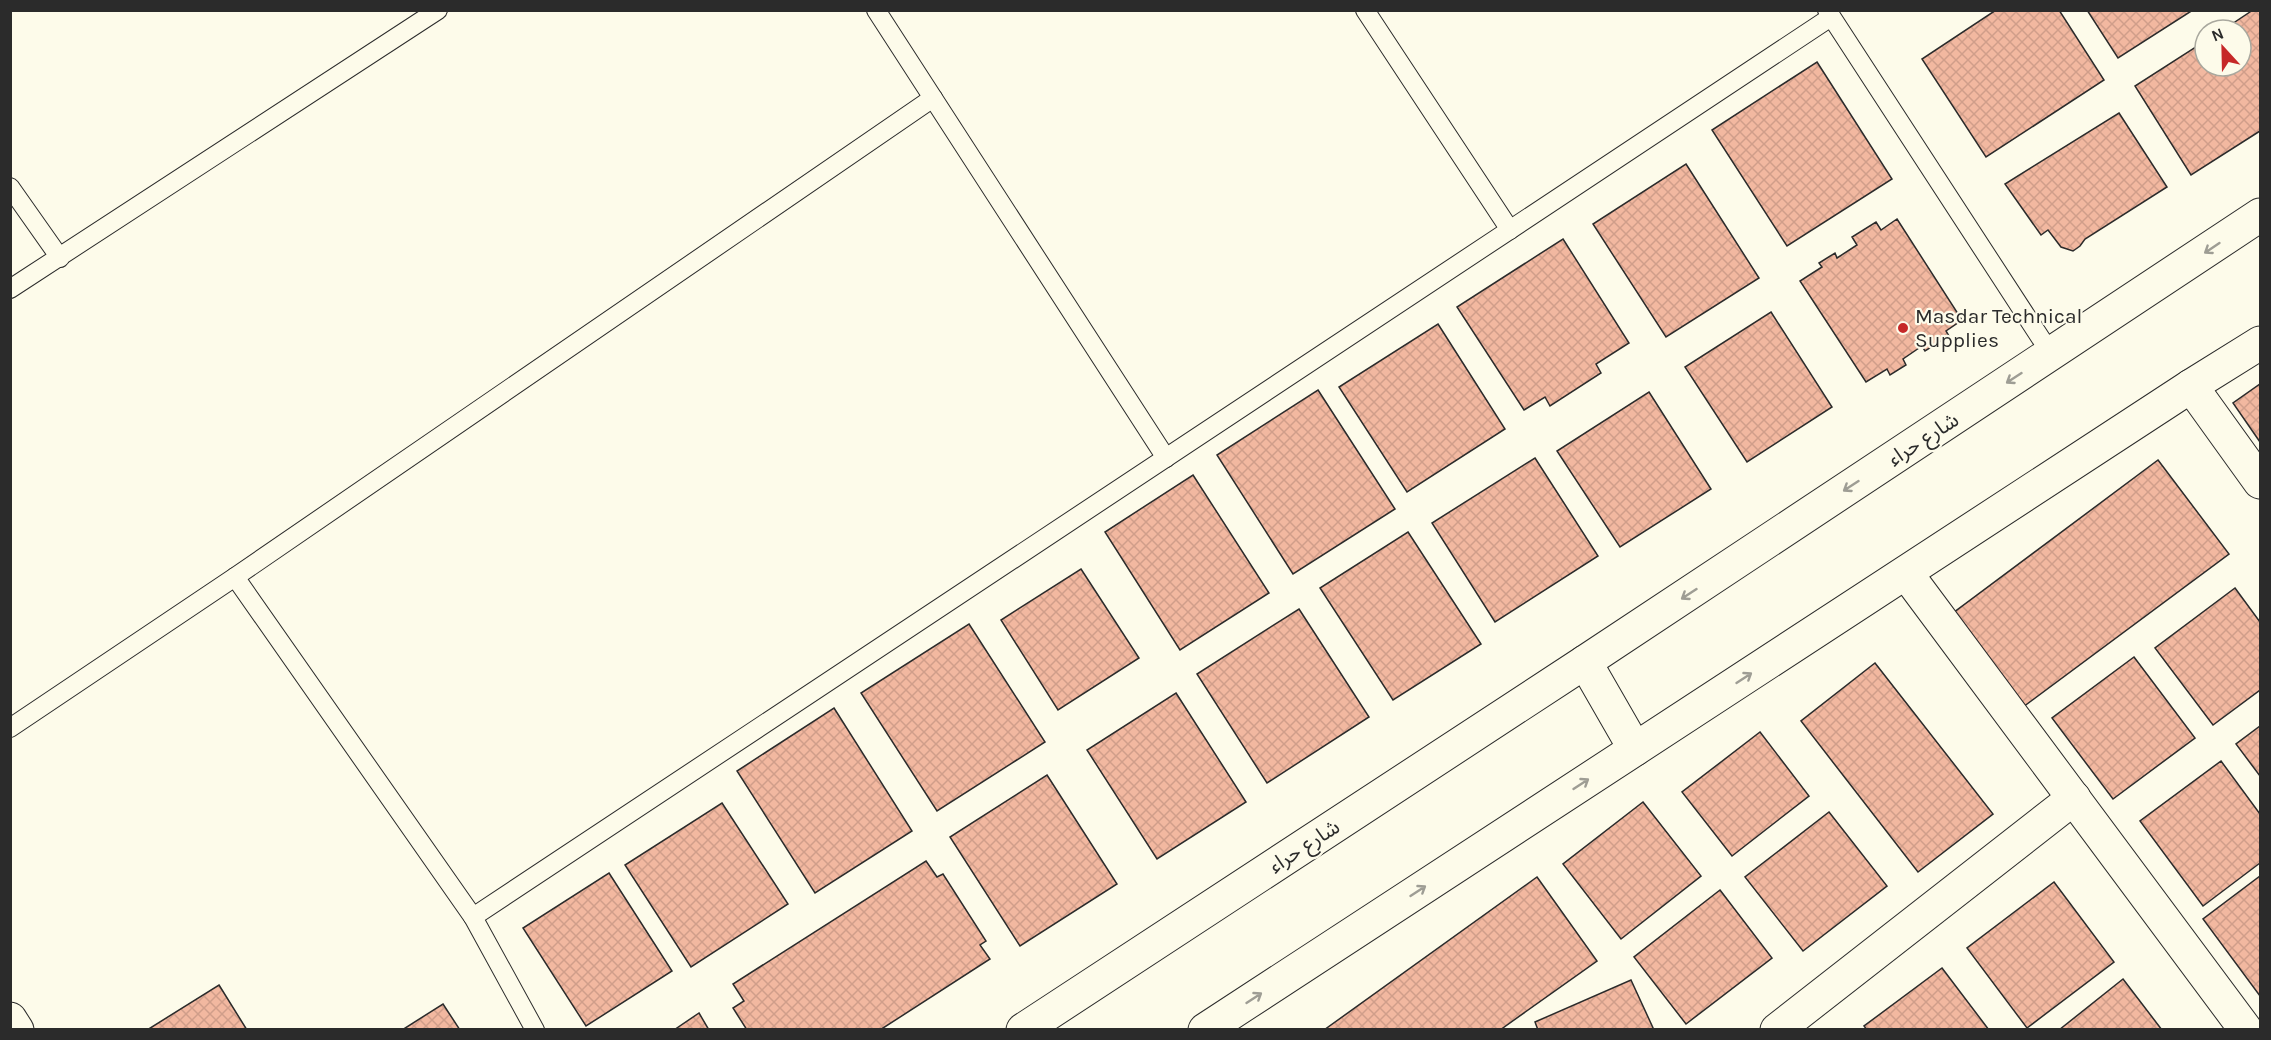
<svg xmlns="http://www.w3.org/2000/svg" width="2271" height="1040" viewBox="0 0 2271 1040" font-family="Karla,'Noto Sans Arabic',sans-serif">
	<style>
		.building { fill: url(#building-cross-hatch); stroke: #2b2b2b; stroke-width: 1.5 }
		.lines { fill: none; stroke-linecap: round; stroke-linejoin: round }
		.service-casing { stroke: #2b2b2b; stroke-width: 20 }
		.minor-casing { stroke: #2b2b2b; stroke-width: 35 }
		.primary-casing { stroke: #2b2b2b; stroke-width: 35 }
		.service { stroke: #fdfbea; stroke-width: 18 }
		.minor { stroke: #fdfbea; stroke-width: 33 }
		.primary { stroke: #fdfbea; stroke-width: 33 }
		.oneway { stroke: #9e9d94 }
		.poi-dot { fill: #c62828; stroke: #fdfbea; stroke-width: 2 }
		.labels { text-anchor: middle; stroke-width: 4.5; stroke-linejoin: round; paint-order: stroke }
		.poi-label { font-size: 21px; fill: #2b2b2b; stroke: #fdfbea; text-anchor: start }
		.street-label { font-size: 21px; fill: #2b2b2b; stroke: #fdfbea }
	</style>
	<defs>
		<pattern id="building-cross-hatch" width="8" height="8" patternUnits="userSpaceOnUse" patternTransform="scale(1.5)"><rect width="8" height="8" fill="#f2b8a0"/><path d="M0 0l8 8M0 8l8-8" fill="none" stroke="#d09e8a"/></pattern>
	</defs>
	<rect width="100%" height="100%" fill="#fdfbea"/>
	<g class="building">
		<path d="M1996,10h63l45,70 -118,77 -64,-98z"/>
		<path d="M2087,10h106l-75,48z"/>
		<path d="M2253,10h7v121l-69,44 -56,-89 70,-45v25h36v-36h-18z"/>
		<path d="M1817,62l75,117 -105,67 -75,-116z"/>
		<path d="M2119,113l48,74 -82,52 -5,7 -7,5 -12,-4 -13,-17 -7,5 -36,-51z"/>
		<path d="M1686,164l73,114 -93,59 -73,-113z"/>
		<path d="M1897,219l65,101 -16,11 3,5 -24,15 -3,-5 -19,13 3,6 -16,10 -3,-6 -21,13 -66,-101 22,-14 -3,-4 16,-10 2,5 20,-13 -5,-8 24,-15 5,8z"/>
		<path d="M1563,239l66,104 -33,21 5,9 -51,33 -5,-9 -21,13 -67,-103z"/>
		<path d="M1771,312l61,95 -85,55 -62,-95z"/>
		<path d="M1438,324l67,105 -98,63 -68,-105z"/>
		<path d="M2260,384v58l-27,-39z"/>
		<path d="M1318,390l77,119 -102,65 -76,-119z"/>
		<path d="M1649,392l62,97 -91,58 -63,-96z"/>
		<path d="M1535,458l63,98 -103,66 -63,-99z"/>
		<path d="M2158,460l71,94 -206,153 -70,-94z"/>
		<path d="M1193,475l76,118 -89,57 -75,-118z"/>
		<path d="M1408,532l73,112 -88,56 -73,-112z"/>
		<path d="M1081,569l58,89 -81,52 -57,-90z"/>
		<path d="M2235,588l25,34v68l-47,35 -58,-77z"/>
		<path d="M1299,609l70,108 -102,66 -70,-109z"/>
		<path d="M969,624l76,118 -108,69 -76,-118z"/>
		<path d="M2134,657l61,81 -82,61 -61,-81z"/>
		<path d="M1875,663l118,151 -75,58 -117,-151z"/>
		<path d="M1176,693l70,109 -89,57 -70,-109z"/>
		<path d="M834,708l78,123 -97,62 -78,-122z"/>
		<path d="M2260,726v50l-24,-32z"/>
		<path d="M1760,732l49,64 -77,60 -50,-64z"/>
		<path d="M2221,761l39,53v49l-57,43 -63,-85z"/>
		<path d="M1047,775l70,109 -97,62 -70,-109z"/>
		<path d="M1643,802l58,74 -80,63 -58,-75z"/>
		<path d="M722,803l66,101 -97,63 -66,-102z"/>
		<path d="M1829,812l58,74 -84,65 -58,-74z"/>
		<path d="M926,861l11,16 6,-3 43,67 -6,4 10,14 -110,71h-133l-14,-22 11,-7 -11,-17z"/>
		<path d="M609,873l63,98 -86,55 -63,-98z"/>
		<path d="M2260,876v120l-57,-77z"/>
		<path d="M1537,877l60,84 -97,69h-176z"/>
		<path d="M2054,882l60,80 -87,66 -60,-80z"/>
		<path d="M1720,890l52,68 -86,66 -52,-67z"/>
		<path d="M1942,968l47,62h-122l-3,-4z"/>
		<path d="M2123,979l39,51h-103z"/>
		<path d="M1631,980l23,50h-116l-3,-8z"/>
		<path d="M219,985l28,45h-100z"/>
		<path d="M443,1004l17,26h-58z"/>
		<path d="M699,1013l10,17h-35z"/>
	</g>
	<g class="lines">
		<g class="service-casing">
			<g id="service">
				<path d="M876,10l290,448"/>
				<path d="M1365,10l145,220"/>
				<path d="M1827,10l224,344"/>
				<path d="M10,187l50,71"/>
				<path d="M10,289l428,-279"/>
				<path d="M235,577l238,340 62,113"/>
				<path d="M10,728l225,-151 698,-479"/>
				<path d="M473,917l1358,-900"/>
			</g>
		</g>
		<g class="minor-casing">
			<g id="minor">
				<path d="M2191,386l69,96"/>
				<path d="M1906,573l340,457"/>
				<path d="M10,1019l7,11"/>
				<path d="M1777,1030l297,-232"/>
			</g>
		</g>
		<g class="primary-casing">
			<g id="primary">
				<path d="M1585,662l50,87"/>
				<path d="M1023,1030l562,-368 675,-447"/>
				<path d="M1205,1030l986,-644 69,-43"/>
			</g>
		</g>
		<use href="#service" class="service"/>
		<use href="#minor" class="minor"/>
		<use href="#primary" class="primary"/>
	</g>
	<defs><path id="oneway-shaft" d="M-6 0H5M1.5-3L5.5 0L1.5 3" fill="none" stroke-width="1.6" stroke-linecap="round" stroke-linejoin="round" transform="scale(1.5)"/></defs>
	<g class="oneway">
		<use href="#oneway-shaft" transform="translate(2212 248) rotate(146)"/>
		<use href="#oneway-shaft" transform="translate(2014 378) rotate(147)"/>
		<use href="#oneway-shaft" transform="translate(1851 486) rotate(147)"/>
		<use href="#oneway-shaft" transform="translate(1689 594) rotate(147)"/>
		<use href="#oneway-shaft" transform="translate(1744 678) rotate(-33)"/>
		<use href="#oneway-shaft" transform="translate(1581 784) rotate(-33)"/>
		<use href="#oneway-shaft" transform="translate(1418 891) rotate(-33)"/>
		<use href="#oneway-shaft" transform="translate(1254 998) rotate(-33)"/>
	</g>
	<circle class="poi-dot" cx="1903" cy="328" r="6"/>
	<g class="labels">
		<g class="poi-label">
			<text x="1915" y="323">Masdar Technical<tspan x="1915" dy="24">Supplies</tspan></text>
		</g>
		<g class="street-label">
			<text transform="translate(1923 439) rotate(-33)" y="7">شارع حراء</text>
			<text transform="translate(1304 846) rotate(-33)" y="7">شارع حراء</text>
		</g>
	</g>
	<rect width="2271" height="1040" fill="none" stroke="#2b2b2b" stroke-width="24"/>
	<g transform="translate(2223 48) rotate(338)"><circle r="28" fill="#fdfbea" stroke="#a9a89e" stroke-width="1.5"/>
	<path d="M0-4.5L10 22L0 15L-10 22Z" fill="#c62828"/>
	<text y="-9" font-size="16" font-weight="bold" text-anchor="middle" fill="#2b2b2b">N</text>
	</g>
</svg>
